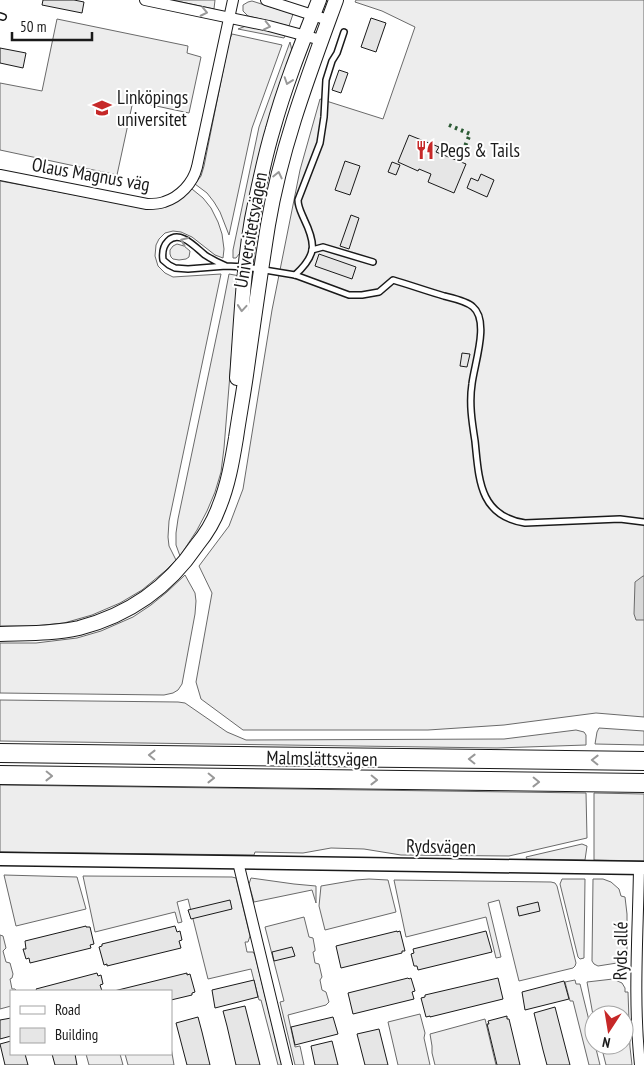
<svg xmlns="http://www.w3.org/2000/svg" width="644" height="1065" viewBox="0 0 644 1065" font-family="'PT Sans Narrow',sans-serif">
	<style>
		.built { fill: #ededed; stroke: #6a6a6a }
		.water { fill: #d7d7d7; stroke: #6a6a6a }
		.building { fill: #e6e6e6; stroke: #1a1a1a }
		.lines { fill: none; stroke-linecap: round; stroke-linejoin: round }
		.service-casing { stroke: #1a1a1a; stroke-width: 8 }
		.minor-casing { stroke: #1a1a1a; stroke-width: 12 }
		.tertiary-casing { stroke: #1a1a1a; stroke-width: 15 }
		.secondary-casing { stroke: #1a1a1a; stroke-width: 16 }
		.motorway-casing { stroke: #1a1a1a; stroke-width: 20 }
		.service { stroke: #fff; stroke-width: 5 }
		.minor { stroke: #fff; stroke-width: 10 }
		.tertiary { stroke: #fff; stroke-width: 12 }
		.secondary { stroke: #fff; stroke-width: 14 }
		.motorway { stroke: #fff; stroke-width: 18 }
		.hedge { stroke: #2b5a34; stroke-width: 4; stroke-dasharray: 2.5 4; stroke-linecap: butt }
		.oneway { stroke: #989898 }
		.labels { text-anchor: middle; stroke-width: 4; stroke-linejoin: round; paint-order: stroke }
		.poi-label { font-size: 19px; fill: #1a1a1a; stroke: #fff; text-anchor: start }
		.street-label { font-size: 19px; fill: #1a1a1a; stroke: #fff }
	</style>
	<rect width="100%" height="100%" fill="#fff"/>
	<g class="built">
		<path d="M172,0h43l-1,9z"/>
		<path d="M356,0h288v717l-48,-4 -92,12 -76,5h-185l-42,-31 -5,-17 16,-89 -13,-27 30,-40 14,-37 29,-179 28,-140 20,-71 63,20 32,-92 -33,-16 -27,-9z"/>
		<path d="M252,1l41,13 -4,12 -41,-10 -5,-5v-6l5,-3z"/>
		<path d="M57,19l131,27 -1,7 14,4 -12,56 -56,-12 -16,74 -117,-25v-67l42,8z"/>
		<path d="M246,26l36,8 3,2 -1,2 -46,-9z"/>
		<path d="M232,34l50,11 -30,83 -23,107 -9,-23 -6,-10 -7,-9 -12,-9 6,-8 3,-10 25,-125z"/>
		<path d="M290,42l2,9 -49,198 -7,9h-3v-8l26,-123z"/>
		<path d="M0,181l151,28 9,-1 8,-2 17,-10 7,-7 11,9 8,10 7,14 4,12 2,15 -1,9 -8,-3 -23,-18 -11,-5 -8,-1 -8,2 -6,6 -3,6 -1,11 3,10 7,7 8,4 48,-3 -52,247 -1,16 1,9 7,14 -11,11 -23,19 -22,13 -28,12 -28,8 -30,3h-34z"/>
		<path d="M177,244l7,2 6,5 -1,6 -3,2 -7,1 -6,-1 -2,-2 -1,-3v-4l3,-4z"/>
		<path d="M229,274l11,2 -5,36 -11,136 -3,24 -6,20 -8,19 -10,19 -17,26 -4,-11v-12l2,-14 44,-209z"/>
		<path d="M185,575l10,18 1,8 -1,13 -13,70 -4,6 -5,3 -9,2 -164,-2v-50h36l41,-5 24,-7 32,-14 18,-12 16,-13z"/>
		<path d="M0,700l178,2 7,1 42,29 19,8 258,-1 72,-9 8,2 2,3v10l-89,3 -497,-7z"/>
		<path d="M599,728l45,3v14l-49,-1 2,-12z"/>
		<path d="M0,785l586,8 1,45 -78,18 -108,-1 -37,-6 -33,-1 -28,5 -48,-1 -1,3 -254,-3z"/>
		<path d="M594,793l50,1v67l-50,-1z"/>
		<path d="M582,844l5,2 -2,14 -58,-1 -1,-2z"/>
		<path d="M4,875l73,2 9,32 -70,17z"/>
		<path d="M83,876l149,1 4,1 14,58 -2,6h-3l2,10h6l2,3 27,110h-4l-17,-65h-2l-8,-31 -43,10 -20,-80 -11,3 5,20 -4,1 -3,-11 -80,20z"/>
		<path d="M251,878l43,6 22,2v17l-4,-13 -58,12 -5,-18z"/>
		<path d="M369,879l19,1 8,32 -71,18 -6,-24 2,-20 35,-6z"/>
		<path d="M562,879h23l-1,76v3l-4,1 -2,-2 -18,-73z"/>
		<path d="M593,879h10l8,3 8,7 2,7 4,1 2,17v35l-2,8 -8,6 -19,3 -4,-2 -2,-3z"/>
		<path d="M394,880l157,2 4,1 2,3 19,77 -1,3 -2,2 -54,13 -20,-81 -11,3 13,54 -5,1 -10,-41 -80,20z"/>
		<path d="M304,917l5,20 4,1 2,11v2l-2,1 2,11 4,1 3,13 -2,3 2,10 4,2 3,10 -3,3 -38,10 7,32 5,-1 4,19h-9l-15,-63 4,-1 -19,-74z"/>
		<path d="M0,935l3,1 3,12 -3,3 3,11 4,1 3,11 -1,4 -2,1 2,10h3l2,2h-6v15l-11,3z"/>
		<path d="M613,979l9,4 3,5v4h3l2,55 2,18h-26l-5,-20h23v-30h-30v5l-1,-5 -6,-33z"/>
		<path d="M575,980l1,4h4l20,81h-11l-16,-64h-3l-5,-19z"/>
		<path d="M420,1014l5,19 -1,5 6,27h-32l-10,-43z"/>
		<path d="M485,1019l11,46h-61l-3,-12v-7l-2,-12z"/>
		<path d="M171,1047l3,18h-46l-3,-11h46z"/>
		<path d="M86,1054h34l3,11h-34z"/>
	</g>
	<path class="water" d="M643,576h1v44h-8l-2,-6 1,-32z"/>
	<g class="building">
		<path d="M43,0h31l10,2 -2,11 -40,-8z"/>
		<path d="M371,18l15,5 -10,29 -15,-5z"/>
		<path d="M0,48l26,5 -3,15 -23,-5z"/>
		<path d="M339,70l9,3 -7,20 -9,-3z"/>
		<path d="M409,135l30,12 -3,5 30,12 -12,29 -26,-11 3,-8 -12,-5 -1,2 -20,-9z"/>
		<path d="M345,161l15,5 -10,29 -15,-5z"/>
		<path d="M392,162l8,3 -4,10 -8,-3z"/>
		<path d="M481,174l13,6 -7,17 -20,-9 4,-10 7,3z"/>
		<path d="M351,215l8,3 -10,31 -9,-3z"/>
		<path d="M319,254l37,13 -4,12 -37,-13z"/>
		<path d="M462,353l8,1 -3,13 -7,-1z"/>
		<path d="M230,900l2,9 -41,10 -3,-9z"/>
		<path d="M538,902l2,9 -21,5 -2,-9z"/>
		<path d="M86,926v1h4l4,17 -4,1 1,3 -61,15 -1,-5 -3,1 -3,-10h3l-1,-8z"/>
		<path d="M175,926l2,6 3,-1 2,9 -3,1 2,7 -74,18v-2l-3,1 -5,-18 3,-1v-2z"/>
		<path d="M397,931v1l3,-1 5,20h-3v2l-61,15 -5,-22z"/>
		<path d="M486,931l6,21 -74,18 -1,-4h-3l-3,-12 3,-1 -1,-4z"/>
		<path d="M292,947l3,9 -21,5 -2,-9z"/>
		<path d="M97,973l1,3 3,-1 2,9 -3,1 2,6h-65l-1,-2z"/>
		<path d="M187,973v2l3,-1 5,18 -3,1v2l-21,5v-9h-57z"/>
		<path d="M408,978l1,1 2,-1 4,13 -3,1 2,7 -61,15 -5,-21z"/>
		<path d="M498,978l5,21 -73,18v-1l-4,1 -5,-19 4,-1v-2z"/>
		<path d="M254,980l4,17 -43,11 -3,-18z"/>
		<path d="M564,981l5,18 -44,11 -3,-18z"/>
		<path d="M245,1006l15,59h-24l-9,-39 -4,-15z"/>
		<path d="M555,1007l15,58h-23l-4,-15 -9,-37z"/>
		<path d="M507,1016v3h2l11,46h-23l-10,-41h2l-1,-3z"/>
		<path d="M198,1017l4,15 8,33h-23l-11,-42z"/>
		<path d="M333,1017l5,17 -43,11 -4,-18z"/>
		<path d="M11,1018v18l-11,3v-19z"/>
		<path d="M379,1029l9,36h-23l-8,-31z"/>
		<path d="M11,1041v13h14l3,11h-23l-5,-21z"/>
		<path d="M332,1041l6,24h-23l-4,-19z"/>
		<path d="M52,1054h23l2,11h-22z"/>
	</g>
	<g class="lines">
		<g class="service-casing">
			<g id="service">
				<path d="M0,16l3,1"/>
				<path d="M312,250l11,-3 50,15"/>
				<path d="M226,266c-7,-3 -15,-7 -21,-11 -9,-7 -25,-26 -37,-14 -5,5 -6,12 -5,19l6,5 6,3 13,1 38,-3 20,1 49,8 54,20h13l17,-3 14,-12c17,5 34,11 51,16 8,2 23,5 29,11 17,14 1,58 -1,77 -3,19 0,38 3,57 4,38 4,75 50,82l95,-4 24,3"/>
				<path d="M295,275c22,-20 21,-31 9,-56 -3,-7 -6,-12 -6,-19l22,-57 4,-26 2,-37 6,-19 5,-8 7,-21"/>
			</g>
		</g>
		<g class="minor-casing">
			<g id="minor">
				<path d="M145,0l124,26 52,14"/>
				<path d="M266,0l62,20"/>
				<path d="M0,175l147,29c6,0 12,0 17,-2 16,-5 29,-19 33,-35l36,-167"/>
				<path d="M238,862l49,203"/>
				<path d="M639,868c-1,66 -6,132 1,197"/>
			</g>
		</g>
		<g class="tertiary-casing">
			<path id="tertiary" d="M0,859l644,9"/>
		</g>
		<g class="secondary-casing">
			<g id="secondary">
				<path d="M237,378c4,-53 6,-107 15,-159 6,-30 12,-60 21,-90 12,-44 29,-86 46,-129"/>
				<path d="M0,634c26,-1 53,0 79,-6 50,-13 89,-40 118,-83 9,-11 17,-24 22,-38 9,-22 13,-45 17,-69 3,-21 7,-42 10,-63 7,-50 14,-100 22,-150 13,-78 41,-151 68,-225"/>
			</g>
		</g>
		<g class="motorway-casing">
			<g id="motorway">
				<path d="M0,753l644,8"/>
				<path d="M0,775l644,8"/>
			</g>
		</g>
		<use href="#service" class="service"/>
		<use href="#minor" class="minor"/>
		<use href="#tertiary" class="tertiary"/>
		<use href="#secondary" class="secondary"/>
		<use href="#motorway" class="motorway"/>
		<path class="hedge" d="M449,125l21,9 -7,17"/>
	</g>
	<defs><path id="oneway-chevron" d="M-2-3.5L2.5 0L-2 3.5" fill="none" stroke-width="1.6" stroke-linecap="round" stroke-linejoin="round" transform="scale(1.25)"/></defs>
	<g class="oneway">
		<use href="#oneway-chevron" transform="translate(204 12) rotate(12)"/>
		<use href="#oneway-chevron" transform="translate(267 26) rotate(13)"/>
		<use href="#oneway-chevron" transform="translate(288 81) rotate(109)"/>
		<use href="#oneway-chevron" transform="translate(278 175) rotate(-77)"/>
		<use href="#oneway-chevron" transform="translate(184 241) rotate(-157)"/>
		<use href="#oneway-chevron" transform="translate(242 308) rotate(95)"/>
		<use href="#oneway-chevron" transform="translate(152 755) rotate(-179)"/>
		<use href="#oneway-chevron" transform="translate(472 759) rotate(-179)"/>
		<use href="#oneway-chevron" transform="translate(595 760) rotate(-179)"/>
		<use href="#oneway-chevron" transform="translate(49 776) rotate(1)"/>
		<use href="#oneway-chevron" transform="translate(211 778) rotate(1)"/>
		<use href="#oneway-chevron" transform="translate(374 780) rotate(1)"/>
		<use href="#oneway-chevron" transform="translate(536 782) rotate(1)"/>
	</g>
	<defs>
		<g id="university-bare" transform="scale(1.5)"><path d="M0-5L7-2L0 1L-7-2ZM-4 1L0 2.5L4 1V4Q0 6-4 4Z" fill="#c62828" stroke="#fff" stroke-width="2.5" paint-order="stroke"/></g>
		<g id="restaurant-bare" transform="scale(1.5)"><path d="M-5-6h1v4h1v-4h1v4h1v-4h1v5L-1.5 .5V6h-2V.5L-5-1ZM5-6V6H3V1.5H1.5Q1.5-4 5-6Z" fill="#c62828" stroke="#fff" stroke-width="2.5" paint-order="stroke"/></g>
	</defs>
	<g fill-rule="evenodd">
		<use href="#university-bare" x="102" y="108"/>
		<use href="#restaurant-bare" x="425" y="150"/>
	</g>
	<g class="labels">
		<g class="poi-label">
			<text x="117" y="104">Linköpings<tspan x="117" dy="22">universitet</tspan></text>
			<text x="440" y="157">Pegs &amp; Tails</text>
		</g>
		<g class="street-label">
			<text transform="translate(91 174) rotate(10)" y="7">Olaus Magnus väg</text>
			<text transform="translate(250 230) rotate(-80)" y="7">Universitetsvägen</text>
			<text transform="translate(322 758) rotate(1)" y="7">Malmslättsvägen</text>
			<text transform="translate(441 846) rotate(1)" y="7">Rydsvägen</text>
			<text transform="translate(620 951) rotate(-89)" y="7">Ryds allé</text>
		</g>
	</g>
	<rect x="10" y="990" width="162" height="65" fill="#ffffff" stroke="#a3a3a3"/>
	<rect x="20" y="1006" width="25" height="8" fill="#ffffff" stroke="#a3a3a3"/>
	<text x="55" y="1015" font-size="15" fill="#1a1a1a">Road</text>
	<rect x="20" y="1028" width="25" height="15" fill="#e6e6e6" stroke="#a3a3a3"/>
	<text x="55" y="1040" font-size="15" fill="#1a1a1a">Building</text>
	<g transform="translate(609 1030) rotate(192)"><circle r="24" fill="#ffffff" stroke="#a3a3a3"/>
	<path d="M0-4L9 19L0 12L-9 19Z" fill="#c62828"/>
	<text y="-8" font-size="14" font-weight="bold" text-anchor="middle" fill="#1a1a1a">N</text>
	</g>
	<path d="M12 32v8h80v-8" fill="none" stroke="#1a1a1a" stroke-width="2.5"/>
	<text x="20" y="32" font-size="15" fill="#1a1a1a" stroke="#ffffff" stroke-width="4" paint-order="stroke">50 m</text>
</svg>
